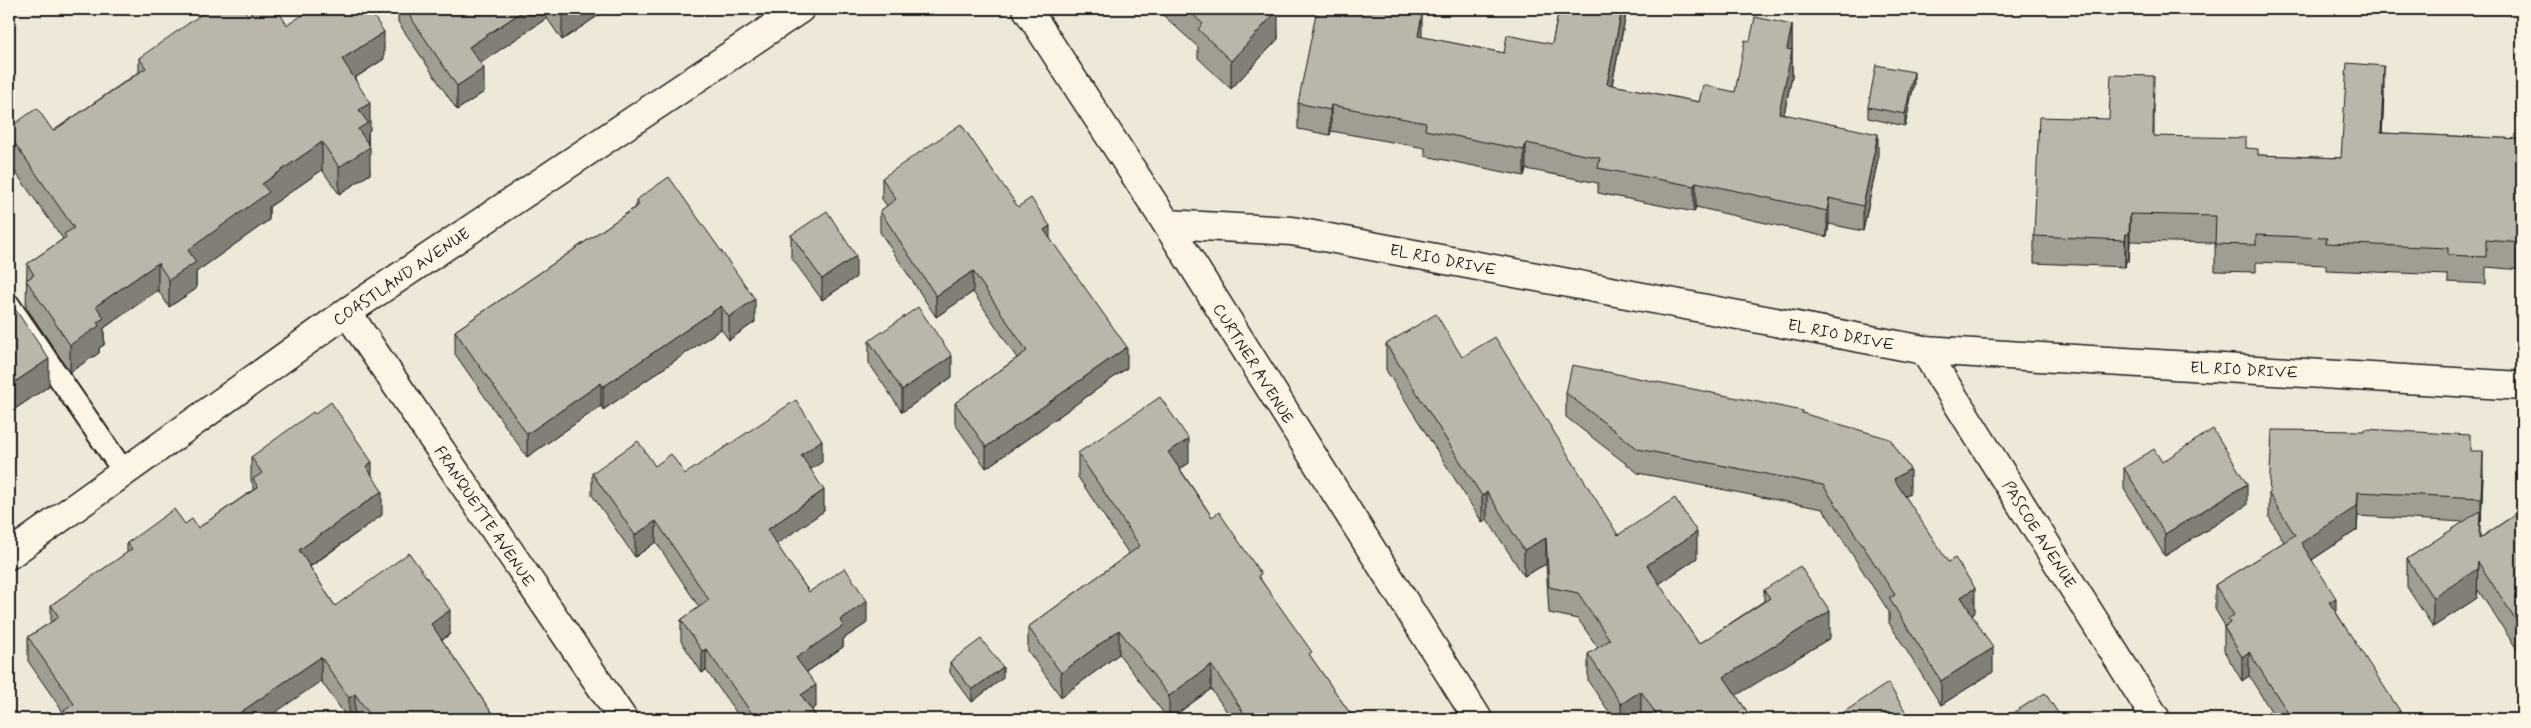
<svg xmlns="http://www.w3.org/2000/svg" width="2531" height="728" viewBox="0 0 2531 728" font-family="Mynerve,sans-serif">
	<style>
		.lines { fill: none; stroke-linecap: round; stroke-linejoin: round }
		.lane-casing { stroke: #1c1c1c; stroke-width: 25 }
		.street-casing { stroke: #1c1c1c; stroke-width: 31 }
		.secondary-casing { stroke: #1c1c1c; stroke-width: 31 }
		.lane { stroke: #fcf5e5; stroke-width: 21 }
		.street { stroke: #fcf5e5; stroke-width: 28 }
		.secondary { stroke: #fcf5e5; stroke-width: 28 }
		.wall { fill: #a09d92; stroke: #1c1c1c }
		.shaded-wall { fill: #827f77; stroke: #1c1c1c }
		.building { fill: #bab6aa; stroke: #1c1c1c }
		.labels { text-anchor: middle; stroke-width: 4; stroke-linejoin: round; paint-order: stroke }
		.street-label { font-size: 16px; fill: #1c1c1c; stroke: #fcf5e5 }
	</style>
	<rect width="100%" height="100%" fill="#eee8d9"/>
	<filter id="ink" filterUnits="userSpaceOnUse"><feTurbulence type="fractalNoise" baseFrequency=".02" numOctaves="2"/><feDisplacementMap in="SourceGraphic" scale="10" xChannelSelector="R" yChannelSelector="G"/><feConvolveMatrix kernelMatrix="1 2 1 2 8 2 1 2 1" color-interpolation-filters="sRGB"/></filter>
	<g filter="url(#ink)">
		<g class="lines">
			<g class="lane-casing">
				<path id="lane" d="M9,305l115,167"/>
			</g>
			<g class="street-casing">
				<g id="street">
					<path d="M1167,224l125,7 632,119 598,36"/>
					<path d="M347,312l276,407"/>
					<path d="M1924,350l232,369"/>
					<path d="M9,555l338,-243 453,-303"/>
				</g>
			</g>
			<g class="secondary-casing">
				<path id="secondary" d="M1027,9l140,215 311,495"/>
			</g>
			<use href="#lane" class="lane"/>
			<use href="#street" class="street"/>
			<use href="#secondary" class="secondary"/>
		</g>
		<g class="wall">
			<path d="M398,9h210l-46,31 -15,-22 -67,45 4,29 -27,18 -59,-88z"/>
			<path d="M1159,9h118l1,30 -47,50 -33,-31v-11l-35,-32z"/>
			<path d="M1559,9h68l-15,76 87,17 36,-10 15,-51 42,-16v51l-8,38 94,45 -15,72 -34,-7 -2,13 -131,-30 -2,5 -96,-19v-10l-72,-14 -2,7 -99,-20v-8l-94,-17 -1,4 -32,-6v-26l124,-66 82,16 48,-9z"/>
			<path d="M217,11l31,4 39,10 97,34 -29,19 15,52 -2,2 2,42 -31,20 -17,-24 -53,37v13l-73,52v17l-27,18 -11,-17 -54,38v17l-5,3v5l-29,19 -44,-65 1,-43 36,-25 -54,-76v-35l44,3 86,-59v-14z"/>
			<path d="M1914,84l-9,42 -37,-8v-11z"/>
			<path d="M2384,93l-2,40 140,6v131l-36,-3v17l-38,-2v-7l-122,-5v-5l-70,-3v10l-41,-1v-28l-85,-2 -1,20h-3l-1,6 -91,-4v-27l75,-117 45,-16v33l92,12 12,7 83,3z"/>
			<path d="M882,178l136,29 32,32 77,129 -141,100 -31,-44v-21l62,-45 -44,-66 -37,25 -56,-85v-21l7,-5 -5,-7z"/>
			<path d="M636,200l119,122 -26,18 -8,-11 -118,81 -2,-4 -74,51 -72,-103v-23l181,-124z"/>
			<path d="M791,235l65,42 -34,23 -31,-43z"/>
			<path d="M9,300l40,86 -40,27z"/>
			<path d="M869,341l83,36 -50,35 -33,-49z"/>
			<path d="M1386,344l76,13 156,178 79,23 -38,26 40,60 65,-43v-11l66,48 -94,57 16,24h-110l-1,-2 -3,2h-24l-26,-38v-27l10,-6 -20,-29 -29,-6 -3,-49 -22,12 -37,-57 -5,3 -96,-152z"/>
			<path d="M1566,393l237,20 107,80 -5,3 70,116 -3,2 21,58 -52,33 -52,-82v-11l-66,-103 -185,-36 -72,-56z"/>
			<path d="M2470,451l13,24 -2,47h-1v16l42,-28v147l-44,-67 -1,8 -44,29 -26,-40v-28l57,-37 -106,-6 -1,14 -45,30 24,52 64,107h-124l-27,-43 -7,5 -18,-30v-24l1,-1 -10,-17v-24l69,-43 -15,-25v-23z"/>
			<path d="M1078,453l111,10 -9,6 32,48 49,63 51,79 42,60h-122l-21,-30 -41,30h-2l-49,-65 -58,43 -33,-46v-24l101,-73 -51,-77z"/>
			<path d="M251,457l121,19 10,39 -72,52 25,39 115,28 -8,6 54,79h-140l-1,-1 -2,1h-5l-27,-38 -258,31 -35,-51v-24l23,-15v-17l76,-52v-10l58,-19 13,4 55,-38v-6l-2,-3z"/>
			<path d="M822,462l-12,7 14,42 -48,33 33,48 58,31 -24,16v8l-36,25 9,35 -5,2 7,10h-77l-35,-49 -4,3 -21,-32v-21l18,-13 -43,-65 -21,15 -43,-62v-22l63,-7 30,8z"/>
			<path d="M2124,468l123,37 -82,51 -41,-67z"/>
			<path d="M950,662l53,16 -31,24 -22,-29z"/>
		</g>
		<g class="shaded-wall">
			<path d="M526,9h21v9l-78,53v-24z"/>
			<path d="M574,9h34l-46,31v-23z"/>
			<path d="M1622,9h5l-20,100v-25z"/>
			<path d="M1278,10v29l-47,50v-28z"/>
			<path d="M1422,15v25l-4,-4z"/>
			<path d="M1792,25v51l-13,62v-25l8,-64z"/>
			<path d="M384,32v27l-42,27v-27z"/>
			<path d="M2384,66v27l-3,67v-27z"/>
			<path d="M484,68v24l-27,18v-24z"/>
			<path d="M1914,72v12l-9,42v-12z"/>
			<path d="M370,103v27l-2,2v16l2,-1v27l-31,20v-27l20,-57z"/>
			<path d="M1331,105v26l-1,4v-25z"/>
			<path d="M1878,134v25l-15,72v-25z"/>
			<path d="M322,142v28l-53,37v13l-73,52v17l-27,18v-27l19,-30 74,-66z"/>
			<path d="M1526,143v26l-2,7v-26z"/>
			<path d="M1696,182v25l-2,5v-26z"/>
			<path d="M1829,198v26l-2,13v-26z"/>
			<path d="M2130,214v27l-1,20v-27z"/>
			<path d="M1050,226v21l-6,-17z"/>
			<path d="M2126,234v27l-1,6v-27z"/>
			<path d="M856,256v21l-34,23v-21z"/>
			<path d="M158,263v27l-54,38v17l-5,3v5l-29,19v-27l26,-39z"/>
			<path d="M973,271v21l-37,25v-21z"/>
			<path d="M755,299v23l-26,18v-23z"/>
			<path d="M721,306v23l-118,81v-23z"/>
			<path d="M1127,347v21l-141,100v-21z"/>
			<path d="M952,356v21l-50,35v-22z"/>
			<path d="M49,359v27l-40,27v-27z"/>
			<path d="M601,383v23l-74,51v-23z"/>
			<path d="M1189,439v24l-21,13v-24z"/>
			<path d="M822,440v22l-21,14v-21z"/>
			<path d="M2483,451v24l-2,47v-24z"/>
			<path d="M372,462v24l-6,-20z"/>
			<path d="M1910,469v24l-16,10v-24z"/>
			<path d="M2247,484v21l-82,51v-22z"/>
			<path d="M824,490v21l-57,40v-21z"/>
			<path d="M382,491v24l-83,59v-24z"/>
			<path d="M1487,492v27l-5,3v-26z"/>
			<path d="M2358,492l-1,38 -56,37v-24z"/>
			<path d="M656,521v21l-21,15v-22z"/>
			<path d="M1697,532v26l-50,34v-27z"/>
			<path d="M1546,538v26l-22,12v-26z"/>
			<path d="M2478,562l-1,36 -44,29v-29z"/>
			<path d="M1975,588v24l-14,9v-24z"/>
			<path d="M2336,598v23l-7,-19z"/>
			<path d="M867,601v22l-24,16v8l-47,32v-21l44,-38z"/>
			<path d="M450,610v24l-19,14v-24z"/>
			<path d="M1830,611v27l-106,65v-26z"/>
			<path d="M1119,630v24l-58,43v-24z"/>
			<path d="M1993,648v24l-52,33v-24z"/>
			<path d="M706,649v21l-4,3v-22z"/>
			<path d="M2249,652v24l-7,5v-24z"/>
			<path d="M321,657v24l-55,38h-28v-5z"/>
			<path d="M1211,665v24l-41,30h-1v-23z"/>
			<path d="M1003,667v11l-31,24v-12z"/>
			<path d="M816,685v22l-15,10v-22z"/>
			<path d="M1641,691v26l-3,2h-17v-15z"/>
			<path d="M355,694v24l-2,1h-4v-21z"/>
			<path d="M2400,711v8h-9v-3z"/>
		</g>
		<g class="building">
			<path d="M209,9h6l2,2 4,-2h22l5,6 10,-6h19l10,16 25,-16h57l15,23 -42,27 28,44 -11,7 9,13 -10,6 12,18 -31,20 -17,-25 -60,42 7,8 -81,58 8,12 -27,18 -11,-17 -62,43 8,12 -7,4 2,4 -29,19 -44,-65 8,-5 -7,-11 39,-27 -2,-3 10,-6 -65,-93v-7l28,-20 16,23 93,-63 -7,-10z"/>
			<path d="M405,9h121l-57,38 15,21 -27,18z"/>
			<path d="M557,9h17l-12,8z"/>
			<path d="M1187,9h90l1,1 -47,51 -33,-32 5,-5z"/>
			<path d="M1317,9h75l30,6 -4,21 86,17 3,-18 45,9 7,-35h63l-15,75 92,18 4,-17 32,7 10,-52 5,1 5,-24 37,8 -5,24 5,1 -13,63 99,21 -15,72 -34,-8 -2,13 -131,-29 -2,4 -96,-18 2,-10 -74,-15 -2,7 -99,-20 1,-7 -95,-18 -1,5 -32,-7z"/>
			<path d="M2347,63l37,3 -3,67 141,6v104l-36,-3v17l-38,-2v-7l-122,-5 1,-5 -71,-3v10l-41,-1 1,-28 -86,-2 -1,20h-3l-1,6 -91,-4 5,-119 70,2 2,-44 43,1 -1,60 93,2v10l12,1v6l83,3z"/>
			<path d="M1876,65l38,7 -9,42 -37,-7z"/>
			<path d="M961,124l57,83 13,-9 19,28 -6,4 83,117 -141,100 -31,-44 72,-52 -54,-80 -37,25 -56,-85 16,-12 -14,-21z"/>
			<path d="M669,177l86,122 -26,18 -8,-11 -118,81 -2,-4 -74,51 -72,-103 184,-126 -3,-5z"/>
			<path d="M827,211l29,45 -34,23 -31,-44z"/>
			<path d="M9,300l40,59 -40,27z"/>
			<path d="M918,307l34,49 -50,34 -33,-49z"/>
			<path d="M1436,314l26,43 33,-20 123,198 57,-37 22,34 -50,33 52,79 71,-46 -6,-8 36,-24 30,45 -106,66 28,42h-93l-18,-28 -20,13 -33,-50 22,-14 -32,-47 -29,-6 -3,-49 -22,12 -37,-58 -5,4 -96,-152z"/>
			<path d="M1572,365l231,46 -1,2 88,26 20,30 -16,10 54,83 7,-4 20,30 -14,9 32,51 -52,33 -52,-83 6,-3 -72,-110 -185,-36 -72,-56z"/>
			<path d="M1160,397l29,42 -21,13 44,65 7,-5 42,62 -3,2 54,76 -3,2 45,65h-106l-37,-54 -42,31 -50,-66 -58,43 -33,-46 112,-81 -62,-93z"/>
			<path d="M796,400l26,40 -21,15 23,35 -57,40 42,62 36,-24 22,33 -27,19 3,6 -47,32 20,27 -15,10 17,24h-62l-50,-70 -4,2 -21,-31 28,-20 -53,-79 -21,14 -43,-62 46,-32 17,25 16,-12 14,20z"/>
			<path d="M331,402l41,60 -6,4 16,25 -83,59 36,56 74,-53 41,57 -19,14 65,95h-123l-18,-25 -6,4 -28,-41 -83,57 4,5h-190l22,-15 -46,-67 31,-20 -8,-12 81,-56 -5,-6 47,-34 11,15 7,-5 6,9 60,-41 -5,-8 9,-6 -11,-16 62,-45 2,2z"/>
			<path d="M2213,429l34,55 -82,50 -41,-66 30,-19 8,13z"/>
			<path d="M2364,429l106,6v16h13l-2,47 -123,-6 -1,14 -56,37 35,55 -7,4 71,109 -9,5 2,3h-101l-43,-67 -7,5 -18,-30 6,-4 -2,-4 6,-4 -19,-30 80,-50 -26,-41 3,-64 92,1z"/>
			<path d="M2522,510v119l-44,-67 -1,7 -44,29 -26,-39 73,-48 -1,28z"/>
			<path d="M981,639l22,28 -31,23 -22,-28z"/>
			<path d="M1888,683l22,36h-65l-4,-5z"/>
			<path d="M2045,693l17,26h-59z"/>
			<path d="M1090,715l2,4h-8z"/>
		</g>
	</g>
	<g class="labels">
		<g class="street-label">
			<text transform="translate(1443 259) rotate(11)" y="6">EL RIO DRIVE</text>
			<text transform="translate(401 276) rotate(-34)" y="6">COASTLAND AVENUE</text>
			<text transform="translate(1841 334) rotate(11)" y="6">EL RIO DRIVE</text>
			<text transform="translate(1254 363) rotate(58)" y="6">CURTNER AVENUE</text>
			<text transform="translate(2244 369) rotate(3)" y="6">EL RIO DRIVE</text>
			<text transform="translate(485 516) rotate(56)" y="6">FRANQUETTE AVENUE</text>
			<text transform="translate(2040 534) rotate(58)" y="6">PASCOE AVENUE</text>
		</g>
	</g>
	<rect width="2531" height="728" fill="none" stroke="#fcf5e5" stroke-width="30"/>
	<rect x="15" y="15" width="2501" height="698" fill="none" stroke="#1c1c1c" stroke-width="2" filter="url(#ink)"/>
</svg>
